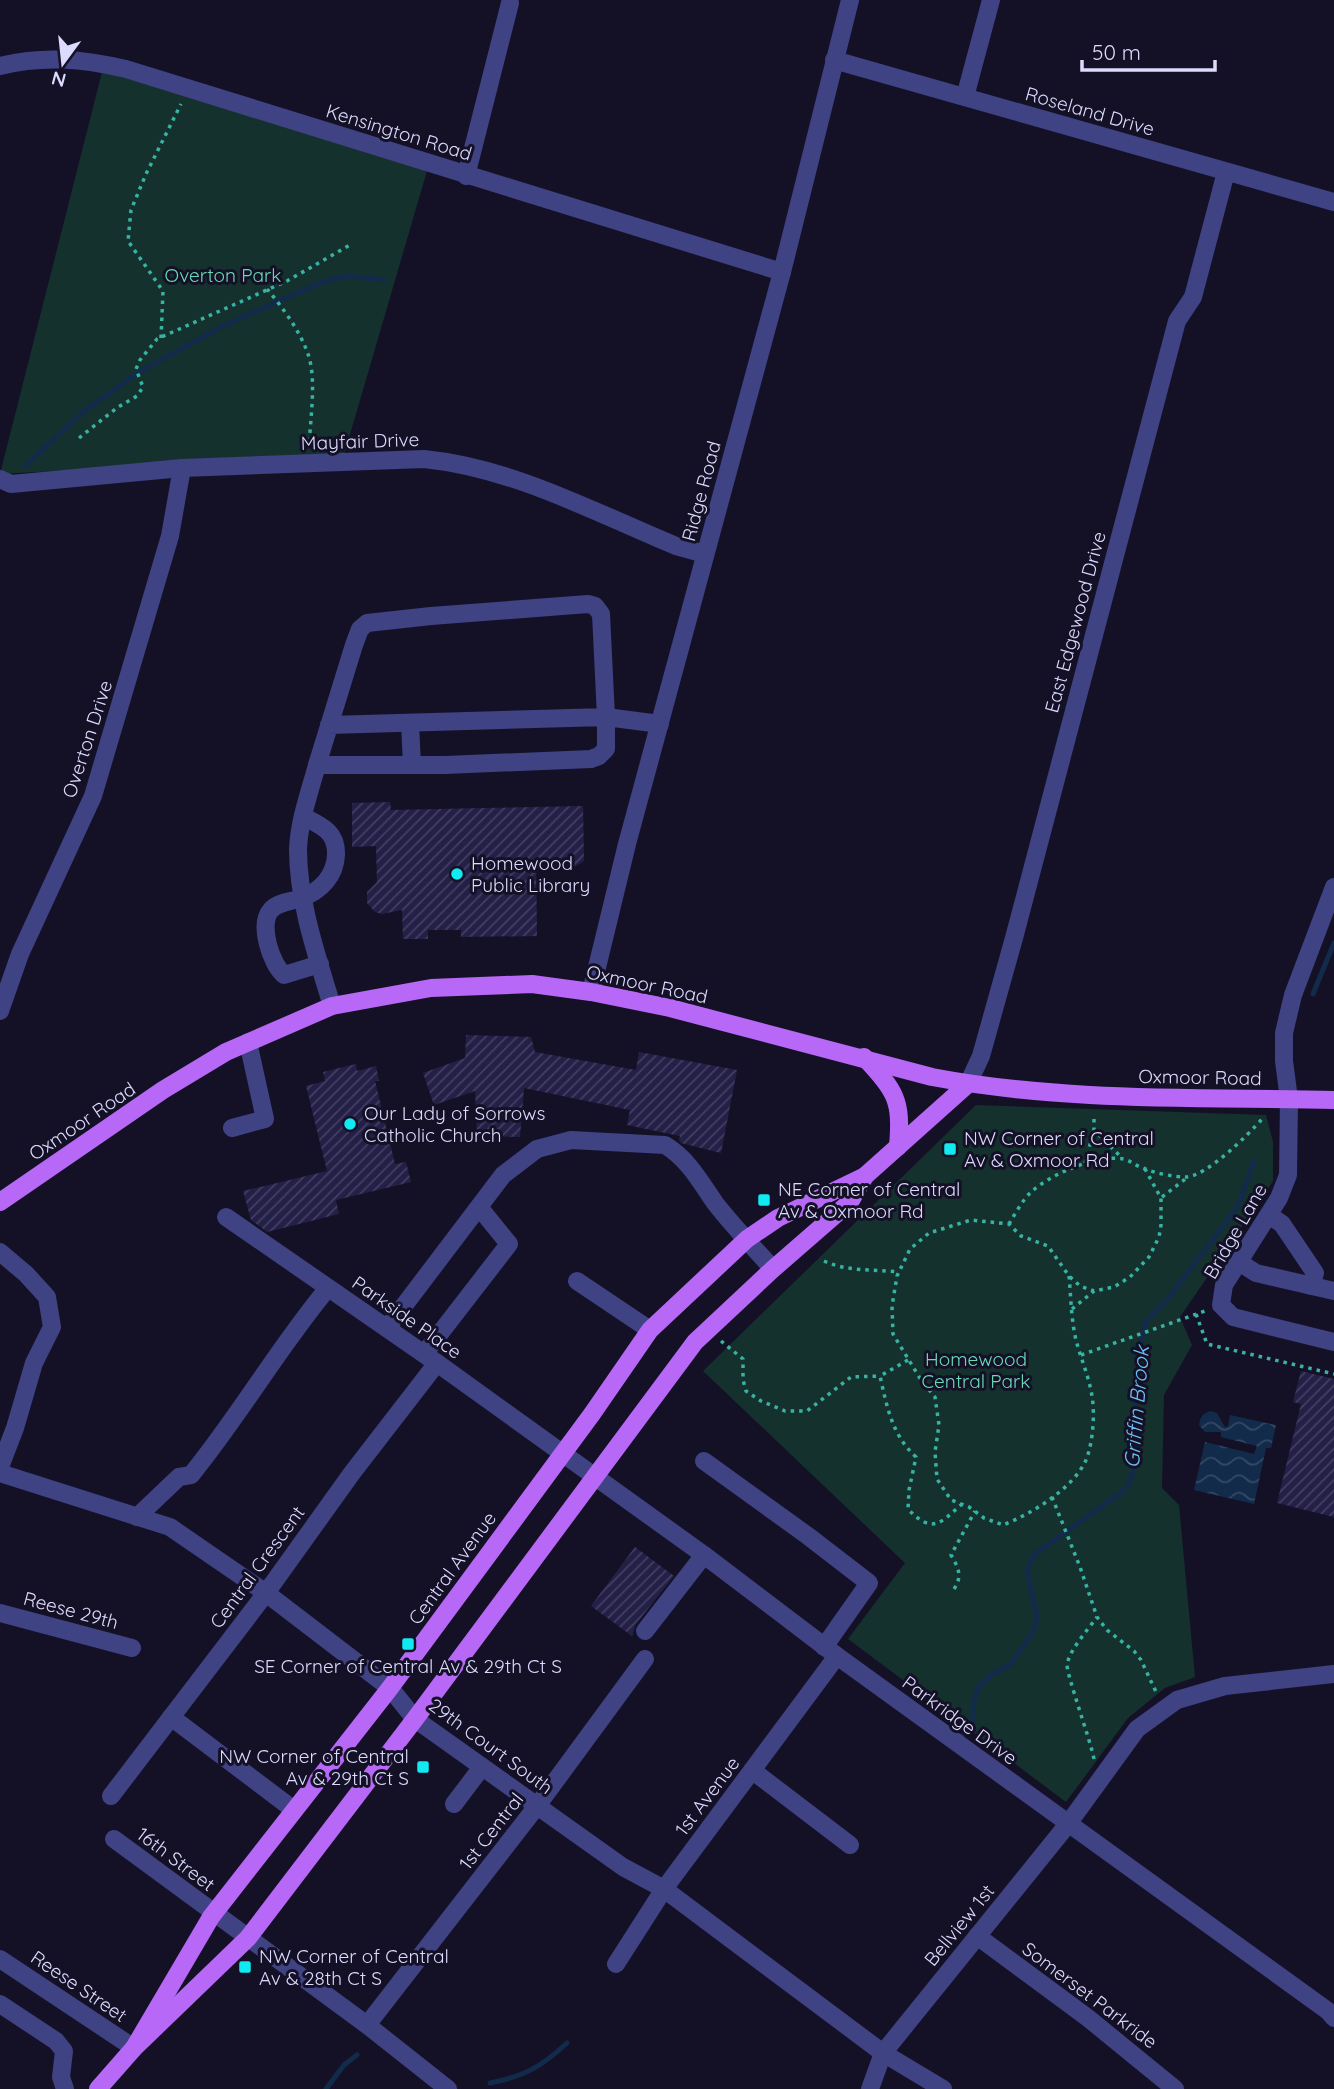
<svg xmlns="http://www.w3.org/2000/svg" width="1334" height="2089" viewBox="0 0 1334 2089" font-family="Quicksand,sans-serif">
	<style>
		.green { fill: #15312e }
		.water { fill: url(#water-waves) }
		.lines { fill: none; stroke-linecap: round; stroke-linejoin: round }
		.stream { stroke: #122b4b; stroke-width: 5 }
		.building { fill: url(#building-hatch) }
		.path { stroke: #38b3a3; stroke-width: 3.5; stroke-dasharray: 3.5 5; stroke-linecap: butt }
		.minor { stroke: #3f4283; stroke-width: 18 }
		.major { stroke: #b768f6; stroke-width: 18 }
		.poi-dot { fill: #12eaf1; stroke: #141127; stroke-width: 2.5 }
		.labels { text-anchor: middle; stroke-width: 6; stroke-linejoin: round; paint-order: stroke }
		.street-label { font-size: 19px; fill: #dcdafd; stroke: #141127 }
		.park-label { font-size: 19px; fill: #69dab6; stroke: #141127 }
		.poi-label { font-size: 19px; fill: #dcdafd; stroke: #141127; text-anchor: start }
		.water-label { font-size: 21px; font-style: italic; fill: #6ec1f7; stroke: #141127 }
	</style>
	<defs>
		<pattern id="water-waves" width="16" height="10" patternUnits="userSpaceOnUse" patternTransform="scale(1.75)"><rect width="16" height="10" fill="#122b4b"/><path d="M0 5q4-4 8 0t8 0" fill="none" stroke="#344966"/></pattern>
		<pattern id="building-hatch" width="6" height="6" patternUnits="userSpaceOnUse" patternTransform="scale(1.75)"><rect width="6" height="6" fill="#241f47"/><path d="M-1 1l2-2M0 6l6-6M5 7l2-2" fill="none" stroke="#433f62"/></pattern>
	</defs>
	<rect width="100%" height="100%" fill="#141127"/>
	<g class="green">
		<path d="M102,72l31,6 296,86 -85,291 -344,19z"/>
		<path d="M976,1105l290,10 7,27v39l-93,136 12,28 -28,50 -2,93 17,17 16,172 -30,11 -37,30 -62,84 -218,-163 57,-76 -202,-192z"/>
	</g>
	<path class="water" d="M1211,1411l6,2 8,14 3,-1 2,-11 46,10 -5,23h-5l-12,56 -60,-14 11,-48 49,12 3,-8 -36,-9v-5h-16l-6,-7c1,-8 4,-12 12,-14z"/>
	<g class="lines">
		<g class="stream">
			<path d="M25,466l58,-54 56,-40 84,-46 94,-42 28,-8 41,4"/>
			<path d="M1313,994l21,-51"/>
			<path d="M962,1736l11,-15v-14l4,-18 14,-14 20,-11 23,-34 3,-14 -10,-45 7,-16 88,-63 8,-10 7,-26 -2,-76 10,-58 22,-22 71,-94 16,-45"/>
			<path d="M490,2083c35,-7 51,-16 77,-40"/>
			<path d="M326,2089l18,-24 13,-10"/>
		</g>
	</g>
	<g class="building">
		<path d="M390,802l1,8 192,-4 1,55 -10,6 -10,-6 -10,5 -18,-9 1,79 -76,1v-7h-33v9h-25l-1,-29 -20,4 -7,-2 -8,-9v-11l10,-10 -1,-36 -24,1v-44z"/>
		<path d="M466,1035l65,2 4,15 101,18 3,-18 98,18 -16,83 -40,-10 -2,-2 1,-5 -53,-11 3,-15 -106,-22 -4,49 -43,-1 -2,-45 -41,14 -11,-32 42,-15z"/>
		<path d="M356,1064l1,7 19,-5 3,15h-4l20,83 11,-2 5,20 -75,18 3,14 -72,18 -16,-12 -8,-29 84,-20 -21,-85 19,-5 -2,-9z"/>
		<path d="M1301,1371l33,8v138l-57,-14 24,-99 -8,-2z"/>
		<path d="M635,1547l39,29 -38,48 -4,12 -41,-30z"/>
	</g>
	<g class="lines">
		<g class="path">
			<path d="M267,289c16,19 33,42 41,65 9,25 2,67 1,93"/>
			<path d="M161,338l2,-47 -35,-50 3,-31 15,-36 35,-70"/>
			<path d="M79,438l39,-31 19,-11 6,-9 -7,-18 4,-9 17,-21 130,-58 63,-36"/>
			<path d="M1094,1119v11l28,28"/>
			<path d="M1085,1163l9,-33"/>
			<path d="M1162,1197l26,-20"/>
			<path d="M1009,1224c6,-10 13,-23 21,-31 20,-19 67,-39 94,-34 7,2 12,7 19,9 11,5 31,9 43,9 21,-1 62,-42 76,-58"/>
			<path d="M824,1261c24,11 49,8 75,11"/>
			<path d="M1069,1276c2,21 2,43 7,64 5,19 13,37 16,56 3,18 1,47 -6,64 -13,29 -55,54 -83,65l-19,-7 -15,-11 -18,-7 -14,-21 -2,-27 4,-27 -4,-28 -14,-17 -28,-46 -1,-28 5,-30 13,-27 19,-16 42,-13 38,4 12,12 27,10 21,30 11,10 14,5 20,-4 16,-10 19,-20 10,-20 2,-12v-27l-16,-29"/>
			<path d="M1072,1309l22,-18"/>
			<path d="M1196,1314l11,30 127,30"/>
			<path d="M721,1341l22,18v21l3,11 15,10 24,10h22l44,-34 29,-1"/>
			<path d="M1081,1355l124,-44"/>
			<path d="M908,1360l-28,16c7,31 12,59 36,81l-7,33 -1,19c25,26 32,14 54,-5"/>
			<path d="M1052,1497l28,70 17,50 10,13 27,21 7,9 16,34"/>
			<path d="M954,1589c9,-13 4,-22 -3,-34l24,-44"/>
			<path d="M1094,1759c-3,-17 -28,-86 -27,-95 4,-16 20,-33 30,-47"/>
		</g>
		<g class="minor">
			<path d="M834,60l500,142"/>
			<path d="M0,66c44,-11 83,-7 126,3l656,203"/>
			<path d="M965,97l26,-97"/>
			<path d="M466,176l44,-173"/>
			<path d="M0,479l11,5 171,-16 242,-9c89,9 170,53 252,87l29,8"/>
			<path d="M410,723l2,42"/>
			<path d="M329,725l277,-8 -5,-103 -6,-8 -7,-2 -157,12 -64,7 -7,6 -6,16 -37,120h128l146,-6 8,-3 7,-7v-32l54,7"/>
			<path d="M317,765c-7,26 -18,56 -19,84 0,53 19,107 34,157"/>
			<path d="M304,817c18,9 33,15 32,38 -1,21 -15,36 -35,43 -10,4 -23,4 -30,12 -13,14 0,54 13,65l36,-11"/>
			<path d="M1334,887l-41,108 -9,38v28l5,38 -1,76 -9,23 -55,87 -3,20 12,12 101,25"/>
			<path d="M591,992l36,-148 155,-572 68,-272"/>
			<path d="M0,1011l20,-57 73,-158 77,-260 12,-68"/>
			<path d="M968,1084l13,-28 33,-118 163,-617 16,-24 33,-125"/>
			<path d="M232,1128l33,-9 -17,-77"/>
			<path d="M1269,1215l13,9 33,49 -4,13"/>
			<path d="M226,1217l211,146 267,192 133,101 491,355 6,7"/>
			<path d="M0,1252l26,22 21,23 5,30 -18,36 -19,65 -15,39"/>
			<path d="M1239,1262l17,11 78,18"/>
			<path d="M577,1281l73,49"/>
			<path d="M387,1328l116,-153 34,-26 34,-9 94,5c23,14 35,36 50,58 18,23 39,45 58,66"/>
			<path d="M424,1354l85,-110 -30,-37"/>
			<path d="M704,1461l104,75 61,47 -45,64"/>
			<path d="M0,1473l170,54 96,66 124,95 25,31 208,148 41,22 219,164 60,36"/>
			<path d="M137,1517l42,-40 12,-2c49,-60 87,-127 137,-187"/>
			<path d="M0,1613l132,35"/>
			<path d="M645,1631l59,-76"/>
			<path d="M171,1717l123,93"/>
			<path d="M753,1771l97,74"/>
			<path d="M111,1796l155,-203 86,-120 85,-110"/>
			<path d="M454,1804l28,-37"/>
			<path d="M114,1839l253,186 81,64"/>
			<path d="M977,1936l111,82 87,71"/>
			<path d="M0,1959l134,89"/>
			<path d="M616,1964l48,-75 173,-233"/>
			<path d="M0,2004l56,37 8,10 -3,26 4,12"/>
			<path d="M367,2025l170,-219 108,-147"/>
			<path d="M870,2089l13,-36 185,-229 69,-95 40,-29 48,-14 109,-12"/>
		</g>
		<g class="major">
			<path d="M864,1057c32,35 38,42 34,90"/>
			<path d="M0,1202l163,-112 63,-38 106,-46 99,-18 101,-4 59,8 79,16 262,69c132,25 269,20 402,23"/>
			<path d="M134,2048l77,-131 179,-229 202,-274 58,-84 97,-91 31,-21 87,-42 103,-92"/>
			<path d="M98,2089l36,-41 114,-110 167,-219 280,-377 78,-73 77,-67 15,-26"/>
		</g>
	</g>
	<g class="poi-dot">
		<circle cx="457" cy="874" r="7"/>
		<circle cx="350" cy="1124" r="7"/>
		<rect x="943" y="1142" width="14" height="14" rx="3.5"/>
		<rect x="757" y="1193" width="14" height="14" rx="3.5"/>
		<rect x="401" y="1637" width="14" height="14" rx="3.5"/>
		<rect x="416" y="1760" width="14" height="14" rx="3.5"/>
		<rect x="238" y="1960" width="14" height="14" rx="3.5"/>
	</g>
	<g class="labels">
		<g class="street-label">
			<text transform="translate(1090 111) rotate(16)" y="7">Roseland Drive</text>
			<text transform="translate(399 132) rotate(17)" y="7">Kensington Road</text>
			<text transform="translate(360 441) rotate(-2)" y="7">Mayfair Drive</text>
			<text transform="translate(701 491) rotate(-75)" y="7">Ridge Road</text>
			<text transform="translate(1075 622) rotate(-75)" y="7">East Edgewood Drive</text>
			<text transform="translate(87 739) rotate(-72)" y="7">Overton Drive</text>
			<text transform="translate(647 984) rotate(12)" y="7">Oxmoor Road</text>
			<text transform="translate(1200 1077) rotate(1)" y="7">Oxmoor Road</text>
			<text transform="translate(82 1121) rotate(-34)" y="7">Oxmoor Road</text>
			<text transform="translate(1235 1231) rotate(-60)" y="7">Bridge Lane</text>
			<text transform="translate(407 1317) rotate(35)" y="7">Parkside Place</text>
			<text transform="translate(257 1567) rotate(-54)" y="7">Central Crescent</text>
			<text transform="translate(452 1568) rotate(-54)" y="7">Central Avenue</text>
			<text transform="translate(71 1610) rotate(15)" y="7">Reese 29th</text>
			<text transform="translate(960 1720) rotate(36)" y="7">Parkridge Drive</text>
			<text transform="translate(491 1746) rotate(36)" y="7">29th Court South</text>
			<text transform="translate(707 1796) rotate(-53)" y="7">1st Avenue</text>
			<text transform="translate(491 1831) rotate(-52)" y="7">1st Central</text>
			<text transform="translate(176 1859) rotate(37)" y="7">16th Street</text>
			<text transform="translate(959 1925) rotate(-51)" y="7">Bellview 1st</text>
			<text transform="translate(79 1986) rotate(34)" y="7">Reese Street</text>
			<text transform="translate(1090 1995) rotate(37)" y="7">Somerset Parkride</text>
		</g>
		<g class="park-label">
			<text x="223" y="282">Overton Park</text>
			<text x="976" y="1366">Homewood<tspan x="976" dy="22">Central Park</tspan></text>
		</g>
		<g class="poi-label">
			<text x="471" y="870">Homewood<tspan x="471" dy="22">Public Library</tspan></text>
			<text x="364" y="1120">Our Lady of Sorrows<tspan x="364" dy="22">Catholic Church</tspan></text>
			<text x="964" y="1145">NW Corner of Central<tspan x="964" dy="22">Av &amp; Oxmoor Rd</tspan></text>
			<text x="778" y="1196">NE Corner of Central<tspan x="778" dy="22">Av &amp; Oxmoor Rd</tspan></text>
			<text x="408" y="1673" text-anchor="middle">SE Corner of Central Av &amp; 29th Ct S</text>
			<text x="409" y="1763" text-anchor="end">NW Corner of Central<tspan x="409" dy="22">Av &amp; 29th Ct S</tspan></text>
			<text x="259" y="1963">NW Corner of Central<tspan x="259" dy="22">Av &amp; 28th Ct S</tspan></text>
		</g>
		<g class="water-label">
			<text transform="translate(1137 1407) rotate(-85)" y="7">Griffin Brook</text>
		</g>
	</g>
	<g transform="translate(63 63) rotate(195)" stroke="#141127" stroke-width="5" paint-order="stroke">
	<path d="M0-5L12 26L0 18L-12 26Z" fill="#dcdafd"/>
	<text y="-10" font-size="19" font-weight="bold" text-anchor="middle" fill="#dcdafd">N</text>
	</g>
	<path d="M1082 60v10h133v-10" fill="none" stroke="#dcdafd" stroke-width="3.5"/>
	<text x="1092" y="60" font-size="21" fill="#dcdafd" stroke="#141127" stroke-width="5" paint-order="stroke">50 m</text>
</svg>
